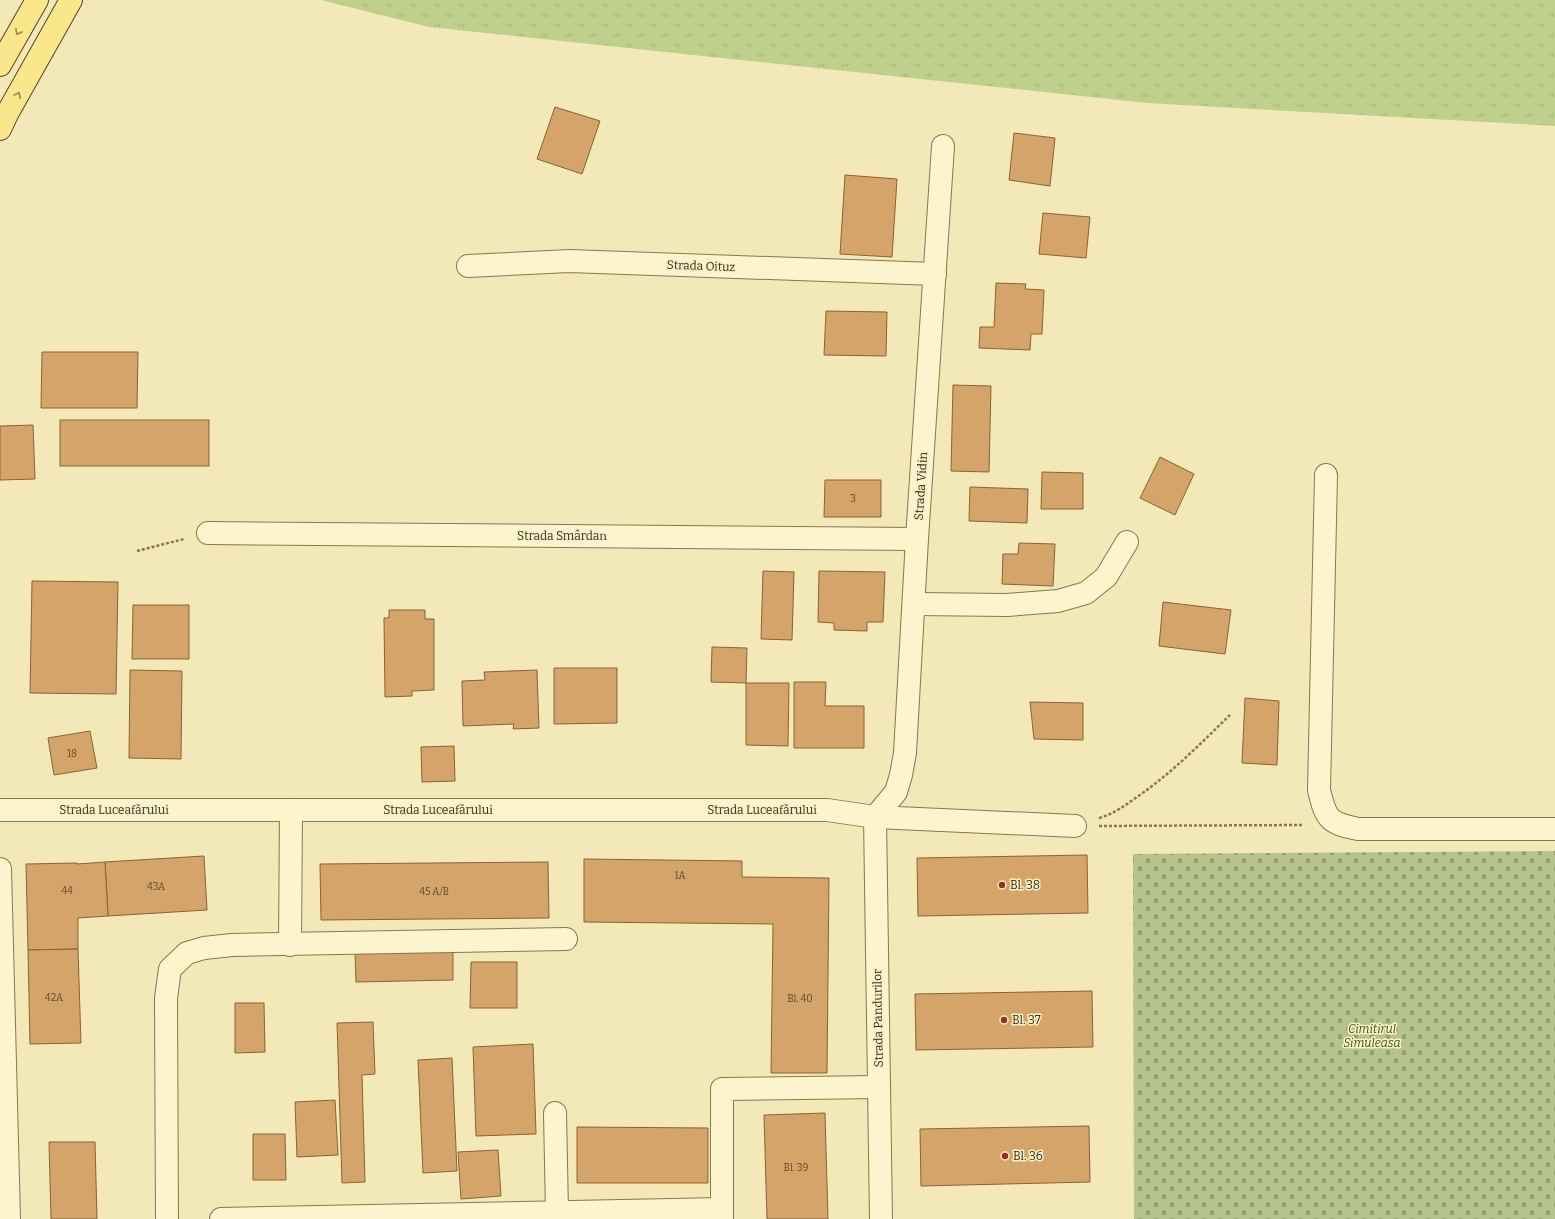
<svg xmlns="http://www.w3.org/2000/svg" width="1555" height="1219" viewBox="0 0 1555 1219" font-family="Bitter,serif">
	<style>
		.grass { fill: url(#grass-tufts) }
		.cemetery { fill: url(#cemetery-stones) }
		.building { fill: #d4a46a; stroke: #8a6236 }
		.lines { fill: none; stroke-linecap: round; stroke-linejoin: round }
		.minor-casing { stroke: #897652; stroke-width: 24 }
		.major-casing { stroke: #564327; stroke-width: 24 }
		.path { stroke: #897652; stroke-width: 2.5; stroke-dasharray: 3 2; stroke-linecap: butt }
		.minor { stroke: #fcf4cc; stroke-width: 22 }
		.major { stroke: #fae68b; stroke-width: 22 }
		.oneway { stroke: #988852 }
		.poi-dot { fill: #9d2c1d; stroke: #f8f1c8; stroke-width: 1.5 }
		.labels { text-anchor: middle; stroke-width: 3; stroke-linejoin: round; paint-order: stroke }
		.number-label { font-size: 10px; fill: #5e492d }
		.street-label { font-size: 12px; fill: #362b19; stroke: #f8f1c8 }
		.poi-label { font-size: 12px; fill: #362b19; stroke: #f8f1c8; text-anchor: start }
		.park-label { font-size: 12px; font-style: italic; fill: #40551d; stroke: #f8f1c8 }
	</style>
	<defs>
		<pattern id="grass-tufts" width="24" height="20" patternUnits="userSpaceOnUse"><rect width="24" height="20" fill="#bfd08c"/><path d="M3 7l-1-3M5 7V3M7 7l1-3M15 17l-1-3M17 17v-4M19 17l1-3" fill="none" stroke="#a5b378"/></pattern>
		<pattern id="cemetery-stones" width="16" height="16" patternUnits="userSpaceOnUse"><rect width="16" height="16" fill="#b6c38d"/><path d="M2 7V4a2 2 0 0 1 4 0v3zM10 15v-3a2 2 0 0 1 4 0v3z" fill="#959f72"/></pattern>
	</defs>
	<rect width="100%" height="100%" fill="#f2e8b8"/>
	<path class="grass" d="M321,0h1234v126l-407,-23 -719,-76z"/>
	<path class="cemetery" d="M1555,851v368h-421l-1,-365z"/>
	<g class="building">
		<path d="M555,107l45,14 -18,53 -45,-15z"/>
		<path d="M1014,133l41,5 -5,48 -41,-6z"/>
		<path d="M845,175l52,4 -5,78 -52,-3z"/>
		<path d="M1043,213l47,4 -4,41 -47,-4z"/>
		<path d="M996,283l30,1 -1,5 19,1 -2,44h-11l-1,16 -51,-2 1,-21h14z"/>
		<path d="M826,311l61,1 -1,44 -62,-1z"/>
		<path d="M42,352h96l-1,56h-96z"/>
		<path d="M953,385l38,1 -2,86 -38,-1z"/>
		<rect x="60" y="420" width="149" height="46"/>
		<path d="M33,425l2,54 -35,1v-54z"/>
		<path d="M1160,457l34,17 -19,41 -35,-17z"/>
		<path d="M1042,472l41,1v36h-42z"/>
		<path d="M825,480h56v37h-57z"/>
		<path d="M970,487l58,2 -1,34 -58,-2z"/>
		<path d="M1019,543l36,1 -2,42 -51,-2 1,-30h15z"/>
		<path d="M763,571l31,1 -2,68 -31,-1z"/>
		<path d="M819,571l66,1 -2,50h-16v9l-33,-1v-7l-16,-1z"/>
		<path d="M32,581l86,1 -2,112 -86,-1z"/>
		<path d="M1163,602l68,8 -6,44 -66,-8z"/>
		<path d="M133,605h56v54h-57z"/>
		<path d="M389,610h36v9h9v71l-22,1v5l-27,1 -1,-79h5z"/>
		<path d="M712,647l35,1 -1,35 -35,-1z"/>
		<path d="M554,668h63v55l-63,1z"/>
		<path d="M130,670l52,1 -1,88 -52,-1z"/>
		<path d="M537,670l2,58 -26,1 1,-5 -51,2 -1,-45 23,-1 -1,-8z"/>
		<path d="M794,682h32l-1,24h39v42h-70z"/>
		<path d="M746,683h43l-1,63 -42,-1z"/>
		<path d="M1245,698l34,3 -2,64 -35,-2z"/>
		<path d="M1030,702l53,1v37l-49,-1z"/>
		<path d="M90,731l7,37 -43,7 -6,-37z"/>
		<path d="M454,746l1,35 -33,1 -1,-35z"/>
		<path d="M1087,855l1,58 -170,3 -1,-58z"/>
		<path d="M204,856l3,54 -99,6 -3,-54z"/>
		<path d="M584,859l158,2v16l87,1 -2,195h-56l2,-149 -189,-2z"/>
		<path d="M105,862l3,54 -30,2v31l-50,1 -2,-86 51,-1v1z"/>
		<path d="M548,862l1,56 -228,2 -1,-56z"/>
		<path d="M78,949l3,94 -51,1 -2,-94z"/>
		<path d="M453,952v28l-97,2 -1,-29z"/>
		<path d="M471,962h46v46h-47z"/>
		<path d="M1092,991l1,56 -177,3 -1,-56z"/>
		<path d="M235,1003h29l1,49 -30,1z"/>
		<path d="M373,1022l2,52 -13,1 3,107 -23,1 -5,-160z"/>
		<path d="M533,1044l3,90 -60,2 -3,-89z"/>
		<path d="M452,1058l5,113 -34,2 -5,-113z"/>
		<path d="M335,1100l3,55 -41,2 -2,-55z"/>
		<path d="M825,1113l3,106h-61l-3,-104z"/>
		<path d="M1089,1126l1,56 -169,4 -1,-57z"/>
		<path d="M577,1127l131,1v55h-131z"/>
		<path d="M253,1134h32l1,46h-33z"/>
		<path d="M49,1142h46l2,77h-46z"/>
		<path d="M498,1150l3,46 -40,3 -3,-47z"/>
	</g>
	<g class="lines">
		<g class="minor-casing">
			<g id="minor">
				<path d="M468,266l101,-5 366,13"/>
				<path d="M1326,475l-7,315c7,30 10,33 39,39h197"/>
				<path d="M208,533l709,6"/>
				<path d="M914,604l93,1 51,-4 28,-8 20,-16 21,-35"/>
				<path d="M0,810h827l48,7 200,9"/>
				<path d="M875,817l21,-25 5,-17 4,-22 12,-214 26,-393"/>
				<path d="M875,817l6,402"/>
				<path d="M0,869l9,350"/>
				<path d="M290,945l1,-135"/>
				<path d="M555,1113l2,99"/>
				<path d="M167,1219l-1,-221 4,-29 17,-16 17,-5 28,-3 334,-6"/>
				<path d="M221,1219l501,-10"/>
				<path d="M722,1219v-130l157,-2"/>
			</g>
		</g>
		<g class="major-casing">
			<g id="major">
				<path d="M0,65l37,-65"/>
				<path d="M0,129l8,-17 63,-112"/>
			</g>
		</g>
		<g class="path">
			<path d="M137,551l47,-12"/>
			<path d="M1099,818c14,-4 24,-11 35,-19 36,-24 66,-55 97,-85"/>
			<path d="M1099,826l205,-1"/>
		</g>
		<use href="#minor" class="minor"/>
		<use href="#major" class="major"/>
	</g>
	<defs><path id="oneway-chevron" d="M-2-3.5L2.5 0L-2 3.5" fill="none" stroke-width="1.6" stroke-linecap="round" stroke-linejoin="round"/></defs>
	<g class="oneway">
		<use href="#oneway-chevron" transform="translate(18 32) rotate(119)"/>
		<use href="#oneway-chevron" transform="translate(18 95) rotate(-61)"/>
	</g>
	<g class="poi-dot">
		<circle cx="1002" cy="885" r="4"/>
		<circle cx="1004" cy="1020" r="4"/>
		<circle cx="1005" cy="1156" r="4"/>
	</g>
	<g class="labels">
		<g class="number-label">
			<text x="853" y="502">3</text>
			<text x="72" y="757">18</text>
			<text x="680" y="879">1A</text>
			<text x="156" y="890">43A</text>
			<text x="67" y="894">44</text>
			<text x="434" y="895">45 A/B</text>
			<text x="54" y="1001">42A</text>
			<text x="800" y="1002">Bl. 40</text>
			<text x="796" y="1171">Bl. 39</text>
		</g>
		<g class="street-label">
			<text transform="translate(701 266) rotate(2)" y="4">Strada Oituz</text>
			<text transform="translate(921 486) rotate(-86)" y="4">Strada Vidin</text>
			<text x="562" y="540">Strada Smârdan</text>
			<text x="114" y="814">Strada Luceafărului</text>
			<text x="438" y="814">Strada Luceafărului</text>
			<text x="762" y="814">Strada Luceafărului</text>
			<text transform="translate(878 1018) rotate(-91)" y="4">Strada Pandurilor</text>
		</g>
		<g class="poi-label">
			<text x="1010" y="889">Bl. 38</text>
			<text x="1012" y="1024">Bl. 37</text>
			<text x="1013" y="1160">Bl. 36</text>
		</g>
		<g class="park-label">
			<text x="1372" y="1033">Cimitirul<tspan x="1372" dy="14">Simuleasa</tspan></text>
		</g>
	</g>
</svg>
